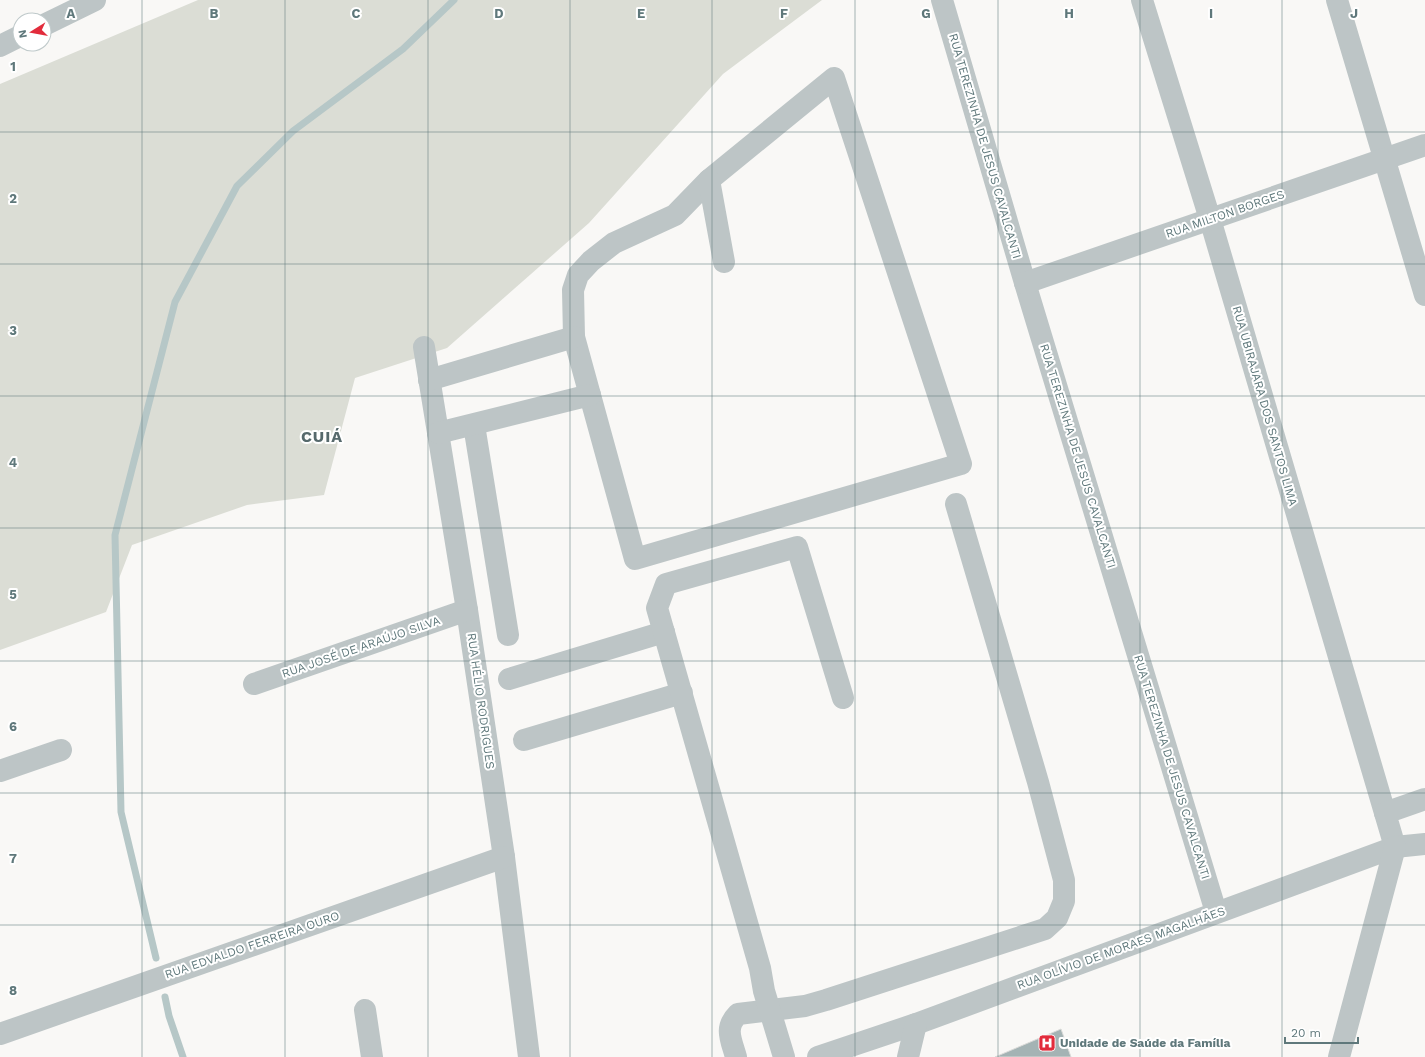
<svg xmlns="http://www.w3.org/2000/svg" width="1425" height="1057" viewBox="0 0 1425 1057" font-family="'Work Sans',sans-serif">
	<style>
		.green { fill: #dbddd5 }
		.lines { fill: none; stroke-linecap: round; stroke-linejoin: round }
		.stream { stroke: #b6c7c7; stroke-width: 7 }
		.building { fill: #a4b3b4; stroke: #dadad8 }
		.minor { stroke: #bdc5c6; stroke-width: 22 }
		.grid { fill: none; stroke: #5f787b; stroke-width: 1; stroke-opacity: 0.55 }
		.labels { text-anchor: middle; stroke-width: 4; stroke-linejoin: round; paint-order: stroke }
		.street-label { font-size: 12px; fill: #5f787b; stroke: #fff }
		.poi-label { font-size: 12px; font-weight: bold; fill: #5f787b; stroke: #fff; text-anchor: start }
		.district-label { font-size: 16px; font-weight: bold; letter-spacing: 1px; fill: #56696c; stroke: #fff }
		.grid-label { font-size: 13px; text-anchor: middle; font-weight: bold; fill: #5f787b; stroke: #fff; stroke-width: 4; stroke-linejoin: round; paint-order: stroke }
	</style>
	<rect width="100%" height="100%" fill="#f9f8f6"/>
	<path class="green" d="M198,0h624l-99,74 -134,149 -142,125 -92,30 -31,117 -77,10 -115,40 -26,67 -106,38v-566z"/>
	<g class="lines">
		<g class="stream">
			<path d="M156,958l-35,-146 -6,-277 60,-233 62,-116 56,-55 110,-82 51,-49"/>
			<path d="M165,997l4,19 14,41"/>
		</g>
	</g>
	<path class="building" d="M1061,1029l10,28h-76z"/>
	<g class="lines">
		<g class="minor">
			<path d="M942,0l83,283 191,629"/>
			<path d="M1142,0l68,219 175,594"/>
			<path d="M1337,0l88,295"/>
			<path d="M44,25l51,-25"/>
			<path d="M0,46l20,-10"/>
			<path d="M834,78l127,386 -326,95 -61,-222 -1,-47 5,-15 13,-14 23,-18 61,-28 34,-35z"/>
			<path d="M709,180l15,82"/>
			<path d="M1025,283l400,-138"/>
			<path d="M424,347l43,263 37,247 25,200"/>
			<path d="M429,380l145,-43"/>
			<path d="M474,425l34,210"/>
			<path d="M438,433l152,-38"/>
			<path d="M509,679l155,-47"/>
			<path d="M254,684l213,-74"/>
			<path d="M524,740l158,-47"/>
			<path d="M0,771l61,-21"/>
			<path d="M1395,847l-10,-34 40,-14"/>
			<path d="M365,1010l7,47"/>
			<path d="M0,1034l504,-177"/>
			<path d="M736,1057c-5,-18 -12,-29 2,-43l67,-8 21,-6 219,-71 12,-11 7,-17v-21l-26,-98 -82,-278"/>
			<path d="M784,1057l-20,-66 -4,-23 -103,-360 9,-24 131,-37 46,151"/>
			<path d="M818,1057l98,-33 479,-177 30,-3"/>
			<path d="M908,1057l8,-33"/>
			<path d="M1339,1057l56,-210"/>
		</g>
	</g>
	<path class="grid" d="M142,0v1057M285,0v1057M428,0v1057M570,0v1057M712,0v1057M855,0v1057M998,0v1057M1140,0v1057M1282,0v1057M0,132h1425M0,264h1425M0,396h1425M0,528h1425M0,661h1425M0,793h1425M0,925h1425"/>
	<defs>
		<g id="hospital-square" transform="scale(0.9)"><rect x="-9" y="-9" width="18" height="18" rx="4" fill="#e22c3c" stroke="#fff"/><path d="M-5-5h3v3.5h4V-5h3V5h-3V1.5h-4V5h-3Z" fill="#fff"/></g>
	</defs>
	<g fill-rule="evenodd">
		<use href="#hospital-square" x="1047" y="1043"/>
	</g>
	<g class="labels">
		<g class="street-label">
			<text transform="translate(985 146) rotate(74)" y="4">RUA TEREZINHA DE JESUS CAVALCANTI</text>
			<text transform="translate(1225 214) rotate(-19)" y="4">RUA MILTON BORGES</text>
			<text transform="translate(1265 406) rotate(74)" y="4">RUA UBIRAJARA DOS SANTOS LIMA</text>
			<text transform="translate(1078 456) rotate(73)" y="4">RUA TEREZINHA DE JESUS CAVALCANTI</text>
			<text transform="translate(361 647) rotate(-19)" y="4">RUA JOSÉ DE ARAÚJO SILVA</text>
			<text transform="translate(481 701) rotate(82)" y="4">RUA HÉLIO RODRIGUES</text>
			<text transform="translate(1172 767) rotate(73)" y="4">RUA TEREZINHA DE JESUS CAVALCANTI</text>
			<text transform="translate(252 945) rotate(-19)" y="4">RUA EDVALDO FERREIRA OURO</text>
			<text transform="translate(1121 948) rotate(-20)" y="4">RUA OLÍVIO DE MORAES MAGALHÃES</text>
		</g>
		<g class="poi-label">
			<text x="1060" y="1047">Unidade de Saúde da Família</text>
		</g>
		<g class="district-label">
			<text x="322" y="442">CUIÁ</text>
		</g>
	</g>
	<g class="grid-label">
		<text x="71" y="18">A</text>
		<text x="214" y="18">B</text>
		<text x="356" y="18">C</text>
		<text x="499" y="18">D</text>
		<text x="641" y="18">E</text>
		<text x="784" y="18">F</text>
		<text x="926" y="18">G</text>
		<text x="1069" y="18">H</text>
		<text x="1211" y="18">I</text>
		<text x="1354" y="18">J</text>
		<text x="13" y="71">1</text>
		<text x="13" y="203">2</text>
		<text x="13" y="335">3</text>
		<text x="13" y="467">4</text>
		<text x="13" y="599">5</text>
		<text x="13" y="731">6</text>
		<text x="13" y="863">7</text>
		<text x="13" y="995">8</text>
	</g>
	<g transform="translate(32 32) rotate(259)"><circle r="19" fill="#ffffff" stroke="#bfc9ca"/>
	<path d="M0-3L7 15L0 10L-7 15Z" fill="#e22c3c"/>
	<text y="-6" font-size="11" font-weight="bold" text-anchor="middle" fill="#5f787b">N</text>
	</g>
	<path d="M1285 1037v6h73v-6" fill="none" stroke="#5f787b" stroke-width="2"/>
	<text x="1291" y="1037" font-size="12" fill="#5f787b" stroke="#ffffff" stroke-width="3" paint-order="stroke">20 m</text>
</svg>
